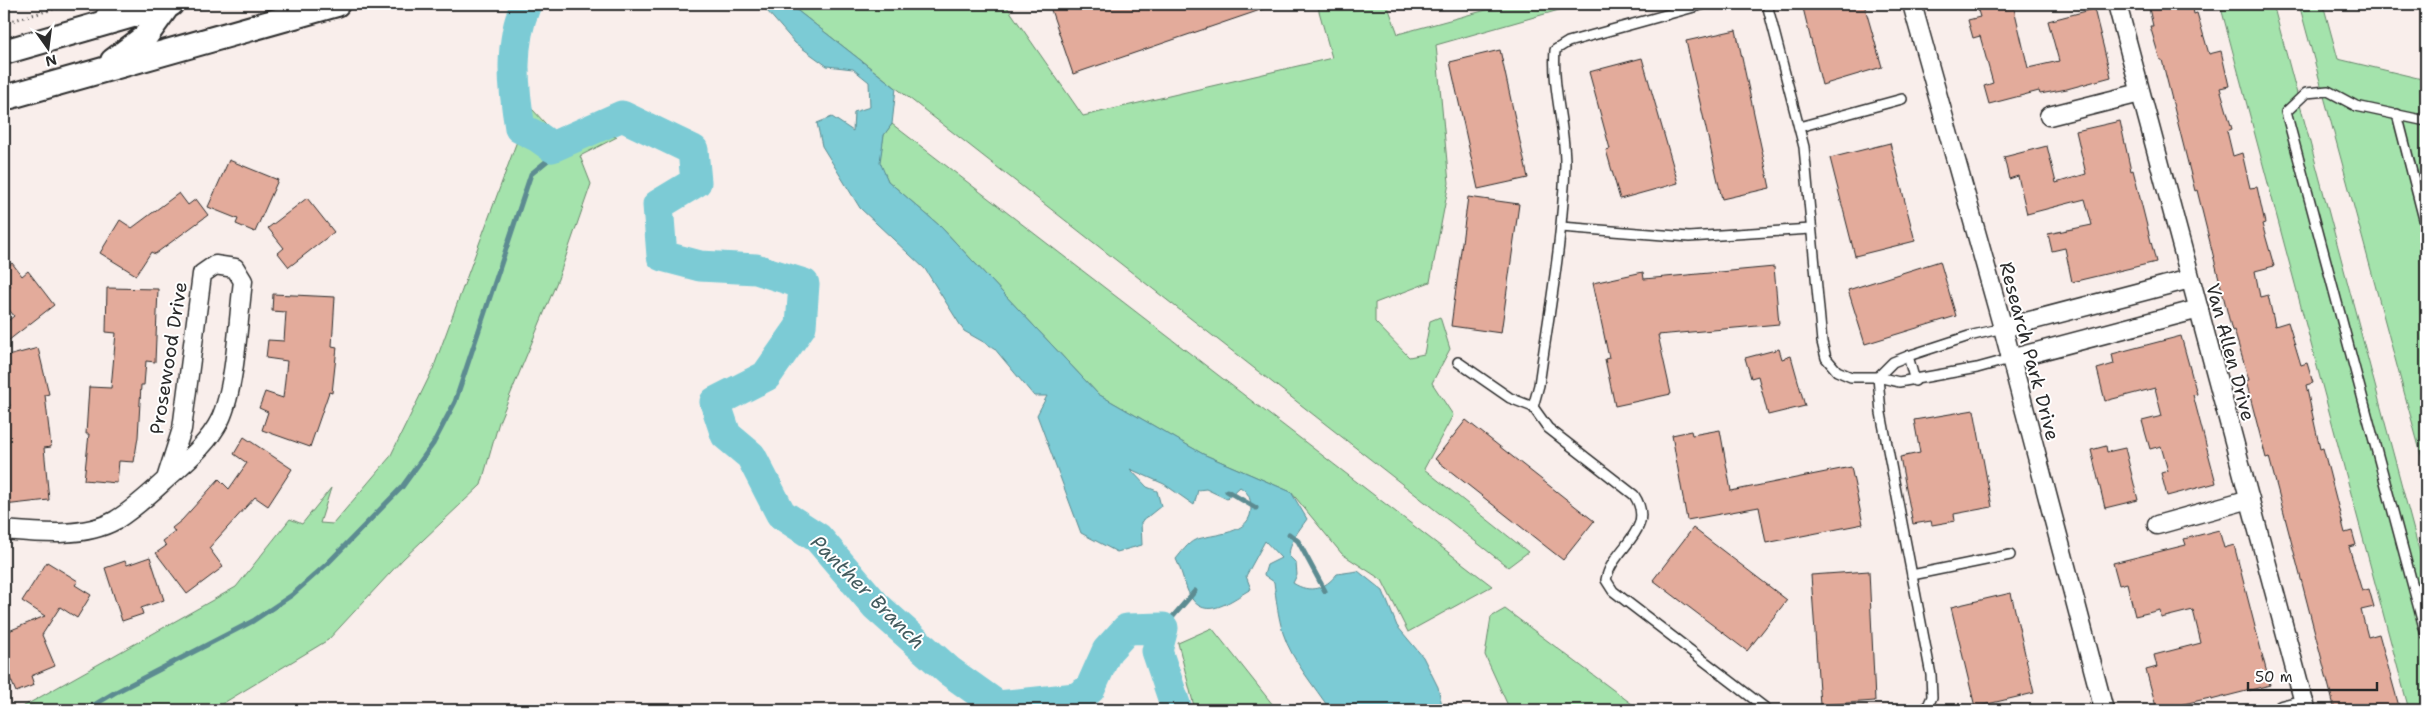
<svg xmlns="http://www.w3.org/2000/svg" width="2430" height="714" viewBox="0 0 2430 714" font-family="'Shantell Sans',sans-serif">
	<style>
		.green { fill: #a4e3ac; stroke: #68876c }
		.water { fill: #7bcbd5; stroke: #5b8b91 }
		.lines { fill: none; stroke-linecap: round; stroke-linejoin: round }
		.stream { stroke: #5b8b91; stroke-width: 5 }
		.river { stroke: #7bcbd5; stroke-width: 31 }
		.building { fill: #e3ab9b; stroke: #2b2b2b }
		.service-casing { stroke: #2b2b2b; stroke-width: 12 }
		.minor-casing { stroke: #2b2b2b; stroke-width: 21 }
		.secondary-casing { stroke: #2b2b2b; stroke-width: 28 }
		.path { stroke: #2b2b2b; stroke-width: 3; stroke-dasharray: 1 4; stroke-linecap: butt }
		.service { stroke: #fff; stroke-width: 9 }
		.minor { stroke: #fff; stroke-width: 18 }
		.secondary { stroke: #fff; stroke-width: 24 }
		.labels { text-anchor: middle; stroke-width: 4; stroke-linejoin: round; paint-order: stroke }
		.street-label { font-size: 19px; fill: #2b2b2b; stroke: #fff }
		.water-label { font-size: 20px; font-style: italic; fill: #435b5e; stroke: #fff }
	</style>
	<rect width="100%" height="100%" fill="#f9eeeb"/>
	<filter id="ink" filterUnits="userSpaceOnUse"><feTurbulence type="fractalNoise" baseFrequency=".02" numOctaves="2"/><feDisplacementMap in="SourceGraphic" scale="10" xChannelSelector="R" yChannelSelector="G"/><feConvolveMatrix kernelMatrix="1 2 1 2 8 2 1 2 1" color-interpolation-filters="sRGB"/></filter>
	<g filter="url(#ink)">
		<g class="green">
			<path d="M789,4h216l78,112 249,-58 -15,-54h70l11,30 92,-25 5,-5h85l-144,41 13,138 -19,99 -55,21v19l34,35 15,-3 6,-33 10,-4 10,32 -18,34 21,32 -29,54 104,83 -20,15z"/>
			<path d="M2220,4h53l153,572v134h-17z"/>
			<path d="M2299,4h24l15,55 88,21v393z"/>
			<path d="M521,97l35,38 45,-15 -1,14 17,3 -37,19 11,28 -33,95 -59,143 -18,63 -78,74 -75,81 -116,70h-195l219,-123 54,-68 12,5 29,-36 -11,35 13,1 57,-67 43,-88 84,-228 -5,-41z"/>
			<path d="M892,124l600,462 -84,46 -26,-52 -40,-26 -51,-62 -88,-38 -105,-60 -158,-168 -52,-45 -9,-18 5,-28z"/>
			<path d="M1505,609l135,101h-130l-25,-55 6,-38z"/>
			<path d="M1212,628l65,82h-82l-17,-67z"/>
		</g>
		<path class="water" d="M761,4h28l107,84 -4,36 -8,11 -4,27 8,19 52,45 158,168 105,60 88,38 16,27c-9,13 -17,21 -18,37l7,7 1,12 -4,8c17,11 32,6 44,-9l21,-3 25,20 14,35 26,31 15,30 5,23h-113c-16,-25 -38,-49 -47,-77 -5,-17 -7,-34 -9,-51l-10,-7 3,-10 14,-7 -16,-17 -19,35 5,13c-21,12 -50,37 -64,0 -4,-10 -6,-20 -11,-30 5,-6 12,-16 19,-19 18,-7 58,-4 56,-34 -1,-9 -3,-14 -11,-19l-13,12 -21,-10 -8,1 -4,15 -30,-21 -34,-15 17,18 10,4 4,15 -20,16 1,23 -25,7 -36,-19 -44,-118 10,-19h-13l-40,-48 -30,-17 -39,-62 -65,-61 -38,-62 -5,-23 15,-6 21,14 1,-19 16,-5 -1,-25 -16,-13 -26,-3 -32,-23z"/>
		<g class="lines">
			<g class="stream">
				<path d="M1227,491l29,17"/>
				<path d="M1289,534l9,7 27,50"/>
				<path d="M1163,628l32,-37"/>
				<path d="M86,710l28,-17 139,-72 39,-26 36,-32 74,-76 31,-43 22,-42 76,-228 17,-14 4,-13"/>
			</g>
			<path class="river" d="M526,4c-17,40 -13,82 -6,124l18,9 14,10 70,-31 71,34 3,32 -38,23 4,51 38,10 56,3 48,15 -3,42 -35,50 -51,26 11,33 25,21 30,58 37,24 58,68 73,65 49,35 78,-8 14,-9 17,-38 20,-22 36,-1 -6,23 20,59"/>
		</g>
		<g class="building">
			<path d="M1049,4h223v2l-199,68z"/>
			<path d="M1802,4h62l18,63 -60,18z"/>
			<path d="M1976,4h37l15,64 31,-7 -11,-40 46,-12 17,68 -44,12 -27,5 -1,-3 -50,13 -5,-18 9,-3 -13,-47 -7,2 -5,-18 12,-3z"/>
			<path d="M2148,4h44l2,10 3,-1 12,41 12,-3 8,35 -9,2 12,41 -5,2 6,25 9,-3 8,35 7,-1 8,36 -3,1 12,42 -19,5 5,26 8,-2 7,31 13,-4 13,43 6,-2 6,20 -7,2 14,64 3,-1 22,85 7,-2 4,14 -7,2 13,44 7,-2 5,18 -13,3 7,27 11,-3 21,76h-65l-53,-204 -13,-49 -3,1 -20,-77 3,-1 -15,-50 -2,1 -35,-141 -2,1 -33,-131h-2l-10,-34h3z"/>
			<path d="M1736,30l34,158 -48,11 -36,-158z"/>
			<path d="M1500,50l28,128 -50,11 -28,-127z"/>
			<path d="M1642,58l36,125 -58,16 -14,-49 4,-1 -21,-77z"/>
			<path d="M2120,121l11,50 2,-1 23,92 -84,20 -7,-34 -13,3 -4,-17 44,-9 -7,-26 -58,15 -9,-38 -9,3 -5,-22 43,-11 9,37 30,-9 -10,-43z"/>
			<path d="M1890,143l25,98 -60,15 -25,-98z"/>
			<path d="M229,160l49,20 -23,52 -19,-8 2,-5 -30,-12z"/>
			<path d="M179,193l9,12 8,-6 12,16 -53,39 -4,-2 -15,23 -36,-22 20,-33 12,8z"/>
			<path d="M1468,197l51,7 -18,129 -50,-7z"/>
			<path d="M307,198l27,34 -45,35 -11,-14 6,-5 -16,-20z"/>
			<path d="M1940,261l16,55 -91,28 -17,-54z"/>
			<path d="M12,263l10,13 6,-5 26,34 -50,39v-20l10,-8 -10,-13v-11l7,-6 -7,-9v-7z"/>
			<path d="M1774,267l5,57 -121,11 13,59 -56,12 -10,-47 4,-1 -16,-75 50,-11 1,7z"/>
			<path d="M107,288l51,1 -3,73 -9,-1 -2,24h-3l-3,52 -4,25 -15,-1 -2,22 -33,-3 5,-46h-3l3,-47 22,1 5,-55 -10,-1z"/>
			<path d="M273,294l62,3 -3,49 5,1 -5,46 -3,-1 -19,55 -48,-17 6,-18 -9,-4 6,-16 18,6 4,-37 -21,-3 2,-18 16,1 2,-29 -14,-1z"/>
			<path d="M2181,336l16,58 -4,1 23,88 -49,13 -6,-23 7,-2 -7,-25 -11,3 -8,-28 20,-5 -7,-28 -50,13 -8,-32 17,-5 -2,-10z"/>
			<path d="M38,348l11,46 -4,1 6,52 -7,1 5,52 -45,5v-98l6,-1 -6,-25v-24z"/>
			<path d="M1779,349l3,10 9,-3 14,50 -37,9 -10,-39 -7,2 -6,-20z"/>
			<path d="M1974,410l18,97 -38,7 1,7 -23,4 -1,-4 -18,3 -13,-67 20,-4 -6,-33z"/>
			<path d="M1466,420l128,101 -31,39 -128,-101z"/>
			<path d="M1720,430l11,61 120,-24 12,57 -97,19 -7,-36 -72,13 -15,-85 19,-4 1,4z"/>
			<path d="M244,437l48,32 -24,37 -13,-9 -46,51 14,19 -36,27 -31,-41 10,-7 -3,-5 12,-9 -3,-4 10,-8 37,-41 10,10 18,-26 -13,-9z"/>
			<path d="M2106,446l1,6 18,-4 13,52 -33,8 -14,-58z"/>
			<path d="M1693,528l94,72 -40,51 -94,-71z"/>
			<path d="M2219,530l5,18 10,-3 36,140 -59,15 -1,-2 -53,12 -11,-40 11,-3 -3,-12 47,-12 -8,-33 -32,8 -1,-8 -25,6 -8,-33 -8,2 -6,-22 73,-18 -2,-6z"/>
			<path d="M150,557l14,43 -23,8 2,6 -21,7 -17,-53 20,-7 2,4z"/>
			<path d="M47,562l31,19 -3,4 16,10 -14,23 -17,-11 -18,28 13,31 -24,10 3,9 -18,7 -12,-28v-31l41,-17 -23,-15z"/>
			<path d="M1869,571l6,130 -55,4 -9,-130z"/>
			<path d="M2011,593l23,100 -59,14 -24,-100z"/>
		</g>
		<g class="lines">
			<g class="service-casing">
				<g id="service">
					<path d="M1705,4l-137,38 -13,8c-3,38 10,76 10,114 -2,74 -16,148 -26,221l-6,22 15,21 86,67c24,36 -22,52 -28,85l7,11 155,119"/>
					<path d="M1767,4l37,143 18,195 4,16 11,13 14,6h27l21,5 78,-14 33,-9"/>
					<path d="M97,21l10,-17"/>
					<path d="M2397,114l29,113"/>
					<path d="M2426,121l-70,-15 -28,-15 -22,2 -20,19 140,523"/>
					<path d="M1799,127l103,-28"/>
					<path d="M1561,227l128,10 122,-8"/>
					<path d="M1908,356l7,25"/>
					<path d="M1458,362l52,36 23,9"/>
					<path d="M1912,575l98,-20"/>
					<path d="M1926,710l6,-13 -1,-22 -50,-262 -3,-36 15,-15 15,-6 61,-20 34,-8"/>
				</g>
			</g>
			<g class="minor-casing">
				<g id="minor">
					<path d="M1912,4l91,324 101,382"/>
					<path d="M2117,4l189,706"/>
					<path d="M2049,116l91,-23"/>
					<path d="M2003,328l187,-49"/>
					<path d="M2010,359l189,-50"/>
					<path d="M2157,525l93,-26"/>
					<path d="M4,530c35,3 80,8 112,-10 21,-13 38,-30 56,-46 18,-16 37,-32 48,-54 16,-34 18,-100 23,-139l-8,-13 -20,-3 -13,9 -20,155 -16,50"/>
					<path d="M2282,710l23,-6"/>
				</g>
			</g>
			<g class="secondary-casing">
				<g id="secondary">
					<path d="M4,52l167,-48"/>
					<path d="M113,61l32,-24 23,-32"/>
					<path d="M4,98l333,-94"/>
				</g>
			</g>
			<path class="path" d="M4,23l67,-19"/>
			<use href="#service" class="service"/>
			<use href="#minor" class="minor"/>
			<use href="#secondary" class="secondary"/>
		</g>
	</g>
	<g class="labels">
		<g class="street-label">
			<text transform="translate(2030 351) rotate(75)" y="7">Research Park Drive</text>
			<text transform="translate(2231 352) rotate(75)" y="7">Van Allen Drive</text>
			<text transform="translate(168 358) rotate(-81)" y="7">Prosewood Drive</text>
		</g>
		<g class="water-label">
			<text transform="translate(868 592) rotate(45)" y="7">Panther Branch</text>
		</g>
	</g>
	<rect width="2430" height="714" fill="none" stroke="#fff" stroke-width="20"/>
	<rect x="10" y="10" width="2410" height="694" fill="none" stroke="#2b2b2b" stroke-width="2" filter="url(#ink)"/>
	<g transform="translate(48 48) rotate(166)" stroke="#ffffff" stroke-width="4" paint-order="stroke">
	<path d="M0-4L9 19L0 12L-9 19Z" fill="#2b2b2b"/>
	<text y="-8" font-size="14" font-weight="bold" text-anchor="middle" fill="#2b2b2b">N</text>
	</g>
	<path d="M2248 682v8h129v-8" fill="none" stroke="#2b2b2b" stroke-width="2.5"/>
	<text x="2255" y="682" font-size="15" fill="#2b2b2b" stroke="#ffffff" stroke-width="4" paint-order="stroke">50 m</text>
</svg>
